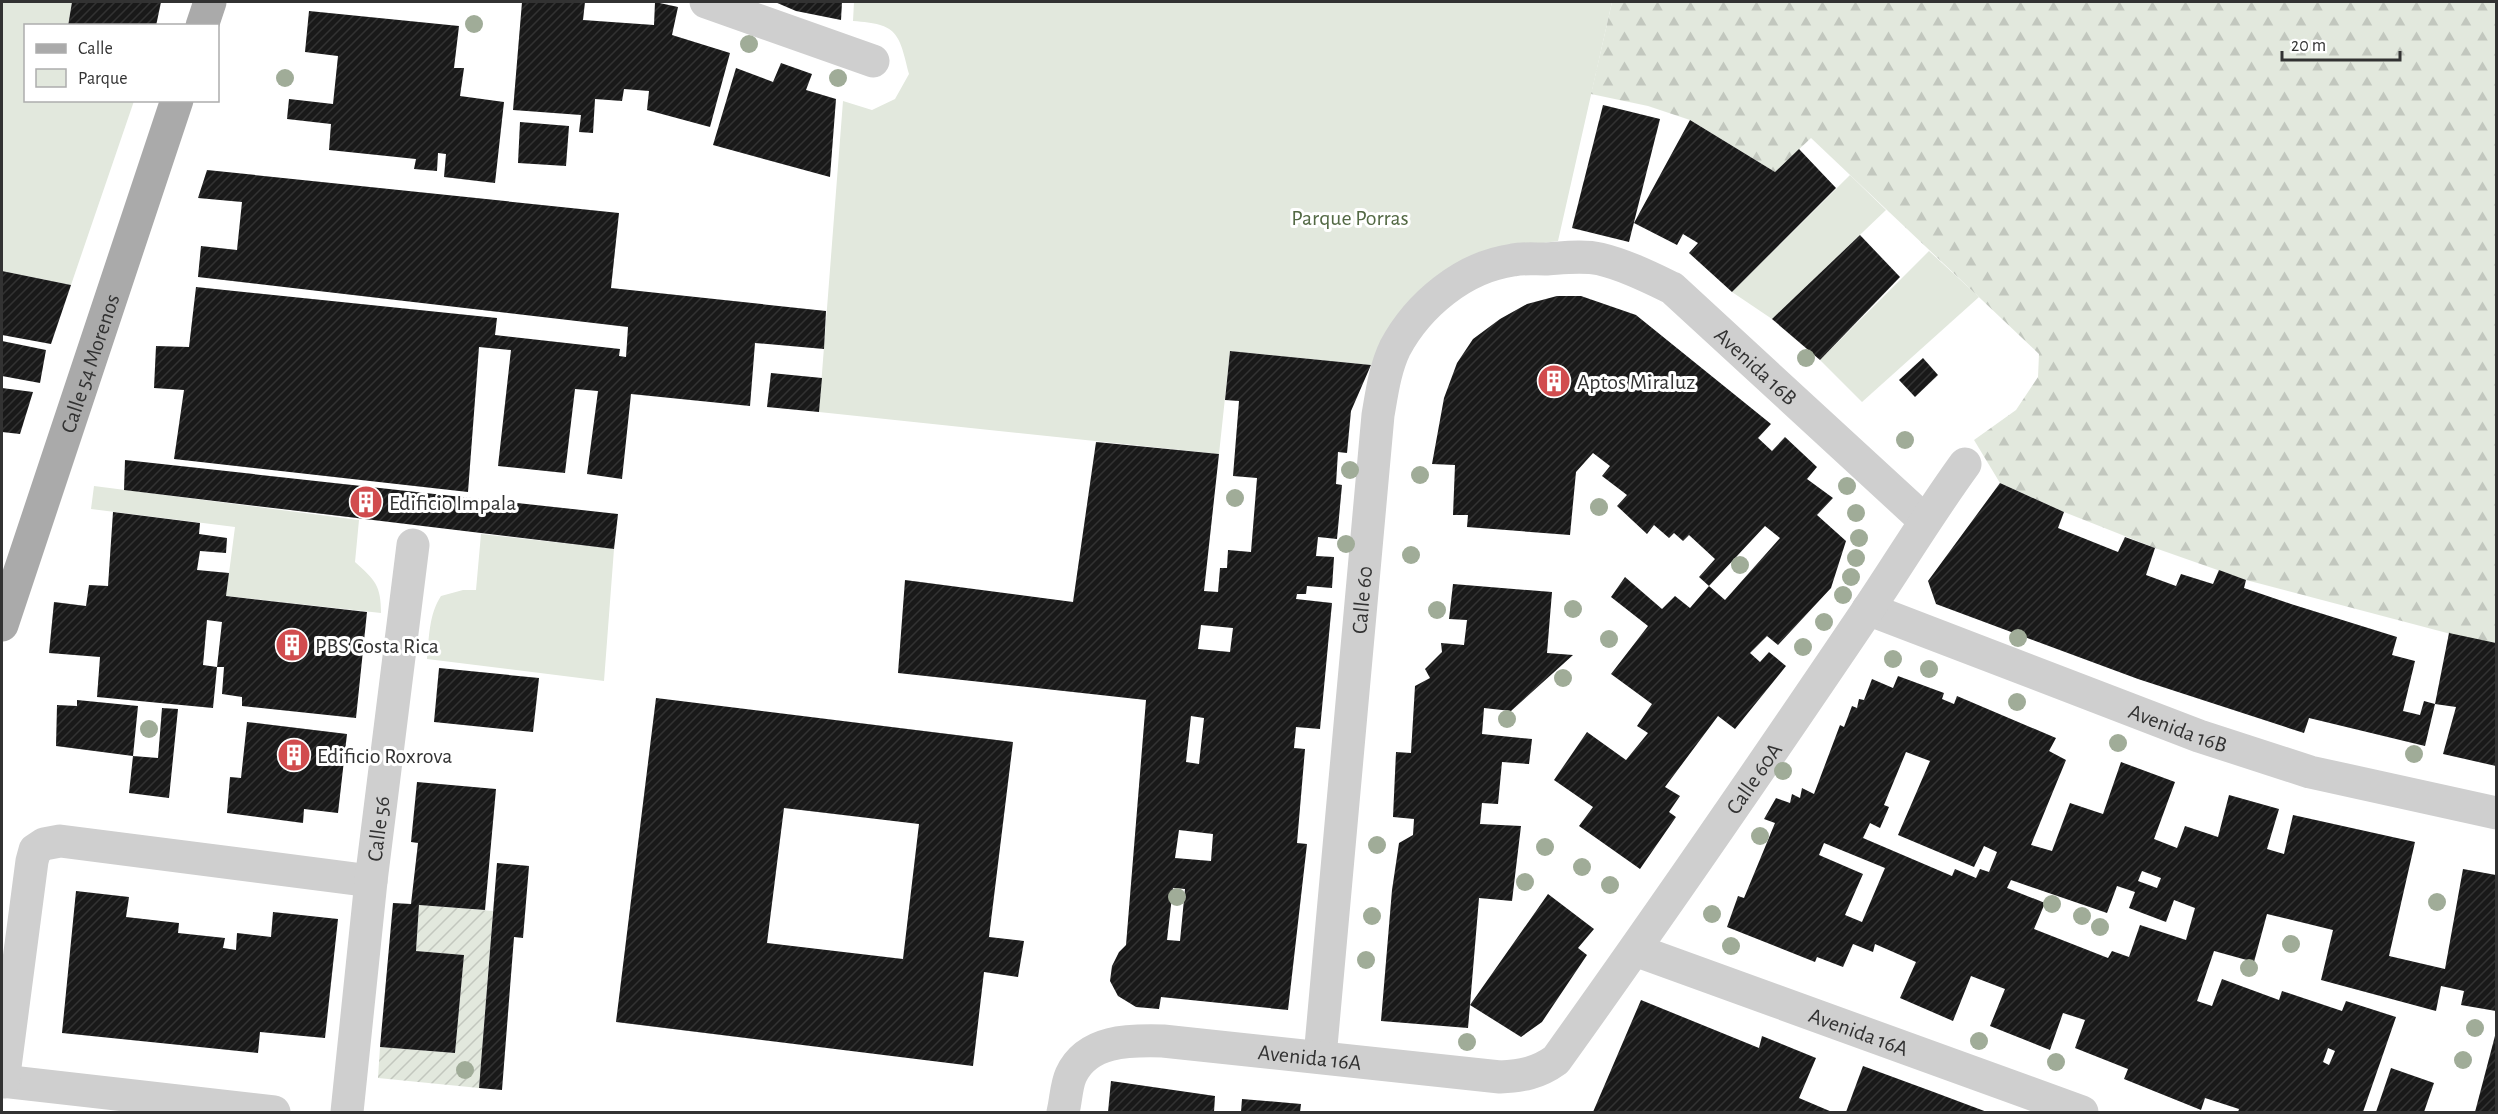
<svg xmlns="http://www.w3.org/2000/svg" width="2498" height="1114" viewBox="0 0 2498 1114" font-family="'Alegreya Sans',sans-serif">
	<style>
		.green { fill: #e2e8dd }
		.forest { fill: url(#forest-firs) }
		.garden { fill: url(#garden-furrows) }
		.building { fill: url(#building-hatch); fill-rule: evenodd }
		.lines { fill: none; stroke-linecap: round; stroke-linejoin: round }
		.minor { stroke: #cfcfcf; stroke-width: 33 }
		.major { stroke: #aaa; stroke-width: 33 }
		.tree { fill: #a0ac98 }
		.labels { text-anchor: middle; stroke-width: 6; stroke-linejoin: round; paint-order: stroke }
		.park-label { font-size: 22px; fill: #536944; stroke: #fff }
		.street-label { font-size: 22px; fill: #323232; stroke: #fff }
		.poi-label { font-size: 22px; fill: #323232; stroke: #fff; text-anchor: start }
	</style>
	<defs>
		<pattern id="forest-firs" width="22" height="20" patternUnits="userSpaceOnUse" patternTransform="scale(1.5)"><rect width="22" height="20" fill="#e2e8dd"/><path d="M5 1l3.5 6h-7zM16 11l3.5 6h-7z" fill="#c2c7be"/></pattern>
		<pattern id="garden-furrows" width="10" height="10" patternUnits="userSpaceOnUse" patternTransform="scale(1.5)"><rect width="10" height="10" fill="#e2e8dd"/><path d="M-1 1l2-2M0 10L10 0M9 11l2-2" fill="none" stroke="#c2c7be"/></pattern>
		<pattern id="building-hatch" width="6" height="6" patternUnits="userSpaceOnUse" patternTransform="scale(1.5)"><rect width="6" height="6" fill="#191919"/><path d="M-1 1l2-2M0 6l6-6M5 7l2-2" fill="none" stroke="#323232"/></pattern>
	</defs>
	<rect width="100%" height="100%" fill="#fff"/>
	<g class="green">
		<path d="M2,2h70l-4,23 -42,1v74l108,1 -63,184 -69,-14z"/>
		<path d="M854,2h758l-54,239 -70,10 -117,114 -141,-14 -11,103 -400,-42 24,-311 29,9 23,-11 14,-25c-10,-41 -11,-50 -56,-53z"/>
		<path d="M1850,175l36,35 -114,109 -40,-27z"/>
		<path d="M1929,251l50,46 -117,105 -42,-42z"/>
		<path d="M94,486l265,34 -4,42c20,18 26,23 26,51l-155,-17 9,-69 -144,-18z"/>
		<path d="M481,534l133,15 -10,132 -177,-22c2,-21 2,-45 14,-63l22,-6h13z"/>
	</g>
	<path class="forest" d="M1612,2h884v641l-30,-5 -220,-58 -91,-32 -91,-36 -64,-29 -26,-43 42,-30 22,-33 1,-23 -228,-216 -36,34 -85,-52 -42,-14 -57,-12z"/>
	<path class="garden" d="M419,905l74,6 -14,177 -101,-10 2,-31 75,6 9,-98 -48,-4z"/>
	<g class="building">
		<path d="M72,2h89l-5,24h-88z"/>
		<path d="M522,2h63l-2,18 71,5 1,-23 23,5 -6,28 58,18 -20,74 -63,-17 2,-19 -25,-2 -2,12 -27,-2 -2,34 -14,-1 2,-17 -68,-5z"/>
		<path d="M775,2h67l-1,18 -45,-9z"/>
		<path d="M309,11l150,15 -5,42h10l-4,28 44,6 -9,81 -51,-6 2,-23 -8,-1 -1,18 -23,-2 2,-10 -87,-9 2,-26 -44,-5 2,-20 44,5 5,-48 -33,-4z"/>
		<path d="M781,63l31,11 -6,16 30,9 -6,78 -117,-32 23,-77 37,14z"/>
		<path d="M1603,105l57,14 -31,123 -57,-14z"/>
		<path d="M1690,120l85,52 24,-23 37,39 -104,104 -43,-39 9,-10 -15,-9 -6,11 -43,-22z"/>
		<path d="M520,122l49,4 -3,40 -48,-3z"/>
		<path d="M207,170l412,43 -8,75 215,23 -2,38 -69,-6 -5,63 -119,-12 -9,85 -35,-5 11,-83 -23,-2 -10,84 -67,-7 13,-116 -32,-3 -11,145 -294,-33 10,-69 -30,-2 2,-42 33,1 7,-60 301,31 -2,17 125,14 -1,7 7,1 2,-30 -430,-50 3,-31 36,4 5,-48 -44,-4z"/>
		<path d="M1860,235l40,42 -80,83 -48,-41z"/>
		<path d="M2,271l69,14 -20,59 -49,-9z"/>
		<path d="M1557,296h24l55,19 135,109 -13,14 14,13 13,-14 32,30 -10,12 26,19 -16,17 29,26 -15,47 -53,57 -11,-9 -17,17 10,9 9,-10 17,14 -51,63 -17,-13 -53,71 15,9 -11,16 7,5 -36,52 -61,-43 14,-19 -39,-27 33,-48 39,28 22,-27 -11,-7 15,-22 -41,-30 37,-48 -37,-29 14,-20 37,32 13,-13 15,12 19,-22 16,14 55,-62 -15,-12 -56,60 -10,-9 16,-18 -26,-24 -6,6 -9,-8 -5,5 -15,-13 -7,9 -30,-28 10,-11 -25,-19 8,-10 -17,-13 -17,19 -6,63 -103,-8 1,-12h-15l2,-50 -23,-1 12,-66 13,-35 16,-24 27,-20 27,-15z"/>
		<path d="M2,341l44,9 -6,33 -38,-7z"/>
		<path d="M1230,351l141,14 -20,46 -4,42 -9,-1 -2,32 6,1 -5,54 -19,-2 -2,19 18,1 -2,31 -25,-2 -1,8h-9l-1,5 36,4 -12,126 -24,-2 -2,21 11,1 -8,94 10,1 -19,166 -127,-13 -2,12 -23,-2 -18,-11 -8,-15 2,-15 7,-14 7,-7 20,-245 -248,-27 7,-93 168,22 23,-160 123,12 -15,137 14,1 2,-24h7l1,-18 23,2 6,-74 -24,-2 6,-75 -14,-1zM1201,625l32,3 -3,24 -32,-3zM1191,716l13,2 -5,46 -13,-2zM1179,830l34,4 -2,27 -36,-3zM1173,888l12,1 -5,52 -13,-1z"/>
		<path d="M1923,358l15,17 -23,22 -16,-17z"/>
		<path d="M771,373l51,5 -3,34 -52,-5z"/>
		<path d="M2,388l31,4 -13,42 -18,-2z"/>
		<path d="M125,460l493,54 -4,35 -490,-59z"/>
		<path d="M2000,483l64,29 -6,16 60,24 7,-15 30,11 -9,27 30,11 5,-12 32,10 6,-14 27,10 -2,8 47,16 106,33 -5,18 23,6 -12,50 17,4 4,-14 11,3 -10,42 -116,-28 -5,15 -166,-54 -202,-75 -8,-23z"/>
		<path d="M113,512l87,11 -1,11 28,4 -1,15 -26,-2 -3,19 32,3 -3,23 141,16 -11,106 -114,-12v-9l-20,-3 2,-27h-7l5,-45 -15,-2 -4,45 14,2 -4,41 -116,-11 3,-40 -51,-4 5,-51 32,4 3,-21 19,1z"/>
		<path d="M1453,584l99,8 -5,61 26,2 -62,56 -27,-3 -2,26 50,5 -3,25 -27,-2 -4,42 -16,-1 -2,21 41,2 -9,75 -33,-3 -9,107 78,-111 46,35 -16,19 9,7 -45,67 -21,15 -51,-32 -2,23 -87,-7 11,-131 7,-47 14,-8 1,-16 -21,-2 3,-65 15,1 4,-67 15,-8 -5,-9 17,-17 -1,-9 23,2 3,-25 -18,-1z"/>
		<path d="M2449,633l47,10v123l-53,-12 13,-47 -21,-3z"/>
		<path d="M439,668l100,10 -6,54 -99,-10z"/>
		<path d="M1898,676l46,17 -2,6 12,5 3,-8 99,42 -7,13 17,9 -35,85 21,6 18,-48 33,11 18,-52 54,20 -21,57 23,9 8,-22 33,11 11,-42 50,14 -12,40 17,5 9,-39 122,27 -26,114 56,13 18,-100 33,6v136l-35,-6 3,-14 -23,-5 -5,25 -115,-31 12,-50 -66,-16 -13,48 -40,-11 -17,50 15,5 10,-27 57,21 3,-9 60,20 4,-10 50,16 -33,95h-125l1,-3 -34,-11 -4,12 -77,-31 4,-10 -53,-21 10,-28 -22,-7 -13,37 -60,-24 15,-37 -34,-13 -18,45 -53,-23 16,-36 -41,-18 -2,8 -20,-8 -10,23 -26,-10 -2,5 -88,-35 11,-31 6,2 31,-75 -11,-4 12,-21 14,5 2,-9 8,4 2,-10 12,6 26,-69 4,2 8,-21 5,2 2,-9 5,1 8,-21 21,9zM1906,752l24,9 -32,74 76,32 10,-21 13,6 -8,20 -9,-3 -4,9 -21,-9 -3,7 -89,-38 7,-15 10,5 9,-21 -5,-2zM1824,843l61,25 -23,54 -17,-7 18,-41 -44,-19zM2142,871l19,7 -4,10 -19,-7zM2011,880l96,33 10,-27 18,6 -6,16 37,14 8,-22 21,8 -9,32 -46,-15 -11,32 -17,-6 -4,7 -74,-29 11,-26 -38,-15zM2328,1048l7,3 -6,14 -6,-3z"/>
		<path d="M656,698l357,44 -24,195 35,4 -6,36 -34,-5 -11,94 -357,-44zM784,808l135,16 -16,135 -136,-16z"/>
		<path d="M77,700l61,6 -5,50 -77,-10 1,-41 20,1z"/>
		<path d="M162,708l16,1 -9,89 -40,-5 4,-37 25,2z"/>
		<path d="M247,722l100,12 -9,79 -34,-4 -1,14 -76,-10 3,-36 11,1z"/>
		<path d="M417,782l79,7 -11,121 -66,-5 -3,46 48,4 -9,98 -75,-6 13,-144 18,1 7,-61 -7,-1z"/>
		<path d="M497,863l32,3 -6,72 -9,-1 -12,153 -23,-2z"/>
		<path d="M76,891l53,6 -3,20 53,6 -1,10 47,5 -2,10 13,2 1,-17 34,4 2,-25 65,7 -13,119 -65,-6 -2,21 -196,-20z"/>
		<path d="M1641,1000l118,48 3,-12 54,22 -17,40 33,14h-239z"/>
		<path d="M2496,1032v80h-21z"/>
		<path d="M1863,1066l68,25 56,21h-141z"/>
		<path d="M2391,1068l43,15 -10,29h-48z"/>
		<path d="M1111,1081l104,15 -1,16h-106z"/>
		<path d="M1242,1099l59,5 -1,8h-59z"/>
	</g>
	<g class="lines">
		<g class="minor">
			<path d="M706,2l167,59"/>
			<path id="s1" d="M1868,609l331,127 111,36 186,41"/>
			<path id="s2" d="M1635,950l447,162"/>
			<path id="s3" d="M1320,1057l58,-642c4,-23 7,-46 17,-67 23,-43 68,-81 118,-88 10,-2 21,-1 32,-1 17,-1 38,-4 55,0 25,6 49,18 72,29l252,232"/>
			<path d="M2,1081l272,31"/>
			<path d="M3,1082l29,-221 3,-11 9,-6 16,-3 311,40"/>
			<path id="s4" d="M347,1112l24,-231 42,-336"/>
			<path id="s5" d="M1063,1112c3,-11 3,-26 8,-37 16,-35 58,-35 92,-34l337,36c22,-1 38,-4 56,-17 106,-148 209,-298 311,-449 33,-49 63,-99 98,-147"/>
		</g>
		<g class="major">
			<path d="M202,26l8,-24"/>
			<path id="s6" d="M2,625l175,-525"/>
		</g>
	</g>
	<g class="tree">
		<circle cx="474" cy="24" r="9"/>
		<circle cx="749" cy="44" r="9"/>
		<circle cx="285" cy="78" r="9"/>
		<circle cx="838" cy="78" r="9"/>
		<circle cx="1806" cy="358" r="9"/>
		<circle cx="1905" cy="440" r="9"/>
		<circle cx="1350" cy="470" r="9"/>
		<circle cx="1420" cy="475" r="9"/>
		<circle cx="1847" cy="486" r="9"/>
		<circle cx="1235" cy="498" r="9"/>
		<circle cx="1599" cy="507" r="9"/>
		<circle cx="1856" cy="513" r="9"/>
		<circle cx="1859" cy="538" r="9"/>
		<circle cx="1346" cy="544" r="9"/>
		<circle cx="1411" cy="555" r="9"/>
		<circle cx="1856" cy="558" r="9"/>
		<circle cx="1740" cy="565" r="9"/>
		<circle cx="1851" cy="577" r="9"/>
		<circle cx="1843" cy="595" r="9"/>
		<circle cx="1573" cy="609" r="9"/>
		<circle cx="1437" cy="610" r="9"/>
		<circle cx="1824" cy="622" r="9"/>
		<circle cx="2018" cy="638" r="9"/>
		<circle cx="1609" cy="639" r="9"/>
		<circle cx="1803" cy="647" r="9"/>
		<circle cx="1893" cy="659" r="9"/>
		<circle cx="1929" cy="669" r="9"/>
		<circle cx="1563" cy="678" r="9"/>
		<circle cx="2017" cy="702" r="9"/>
		<circle cx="1507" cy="719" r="9"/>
		<circle cx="149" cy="729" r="9"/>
		<circle cx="2118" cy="743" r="9"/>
		<circle cx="2414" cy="754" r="9"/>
		<circle cx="1783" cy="771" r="9"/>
		<circle cx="1760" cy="836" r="9"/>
		<circle cx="1377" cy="845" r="9"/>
		<circle cx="1545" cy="847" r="9"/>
		<circle cx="1582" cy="867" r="9"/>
		<circle cx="1525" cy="882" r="9"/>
		<circle cx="1610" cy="885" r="9"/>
		<circle cx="1177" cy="897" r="9"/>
		<circle cx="2437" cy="902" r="9"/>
		<circle cx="2052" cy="904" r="9"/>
		<circle cx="1712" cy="914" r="9"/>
		<circle cx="1372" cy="916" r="9"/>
		<circle cx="2082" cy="916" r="9"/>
		<circle cx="2100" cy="927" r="9"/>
		<circle cx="2291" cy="944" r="9"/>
		<circle cx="1731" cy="946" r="9"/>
		<circle cx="1366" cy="960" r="9"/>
		<circle cx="2249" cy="968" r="9"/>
		<circle cx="2475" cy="1028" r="9"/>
		<circle cx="1979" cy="1041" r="9"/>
		<circle cx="1467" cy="1042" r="9"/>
		<circle cx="2463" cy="1060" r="9"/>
		<circle cx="2056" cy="1062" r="9"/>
		<circle cx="465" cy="1070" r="9"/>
	</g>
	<defs>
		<g id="building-disc" transform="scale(1.725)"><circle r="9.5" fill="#d14c4e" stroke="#fff"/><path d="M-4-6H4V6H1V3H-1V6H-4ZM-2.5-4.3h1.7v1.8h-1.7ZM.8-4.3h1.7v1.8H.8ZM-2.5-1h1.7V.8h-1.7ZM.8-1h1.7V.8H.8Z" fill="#fff"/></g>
	</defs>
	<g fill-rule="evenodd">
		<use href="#building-disc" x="1554" y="381"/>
		<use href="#building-disc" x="366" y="502"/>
		<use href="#building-disc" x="292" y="645"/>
		<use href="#building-disc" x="294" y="755"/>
	</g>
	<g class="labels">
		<g class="park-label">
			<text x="1350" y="225">Parque Porras</text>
		</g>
		<g class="street-label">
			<text dy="8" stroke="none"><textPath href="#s6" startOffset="276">Calle 54 Morenos</textPath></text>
			<text dy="8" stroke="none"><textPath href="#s3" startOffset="1146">Avenida 16B</textPath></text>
			<text dy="8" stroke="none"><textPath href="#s3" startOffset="459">Calle 60</textPath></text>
			<text dy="8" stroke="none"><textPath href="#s1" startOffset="332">Avenida 16B</textPath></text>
			<text dy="8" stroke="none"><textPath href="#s5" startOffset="885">Calle 60A</textPath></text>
			<text dy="8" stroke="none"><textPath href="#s4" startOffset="285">Calle 56</textPath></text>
			<text dy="8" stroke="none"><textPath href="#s2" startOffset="238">Avenida 16A</textPath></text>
			<text dy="8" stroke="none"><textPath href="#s5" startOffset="290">Avenida 16A</textPath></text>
		</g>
		<g class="poi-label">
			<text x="1577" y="389">Aptos Miraluz</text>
			<text x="389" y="510">Edificio Impala</text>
			<text x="315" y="653">PBS Costa Rica</text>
			<text x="317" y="763">Edificio Roxrova</text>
		</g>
	</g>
	<rect width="2498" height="1114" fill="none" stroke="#323232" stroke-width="6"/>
	<rect x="24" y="24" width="195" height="78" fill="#ffffff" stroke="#adadad" stroke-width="1.5"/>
	<rect x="36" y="44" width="30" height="9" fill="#aaaaaa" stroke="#adadad" stroke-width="1.5"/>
	<text x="78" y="54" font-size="18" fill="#323232">Calle</text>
	<rect x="36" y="69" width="30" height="18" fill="#e2e8dd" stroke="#adadad" stroke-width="1.5"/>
	<text x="78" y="84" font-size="18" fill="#323232">Parque</text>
	<path d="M2282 51v9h118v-9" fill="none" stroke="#323232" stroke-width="3"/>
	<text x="2291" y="51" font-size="18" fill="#323232" stroke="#ffffff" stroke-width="4.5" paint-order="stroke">20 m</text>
</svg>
